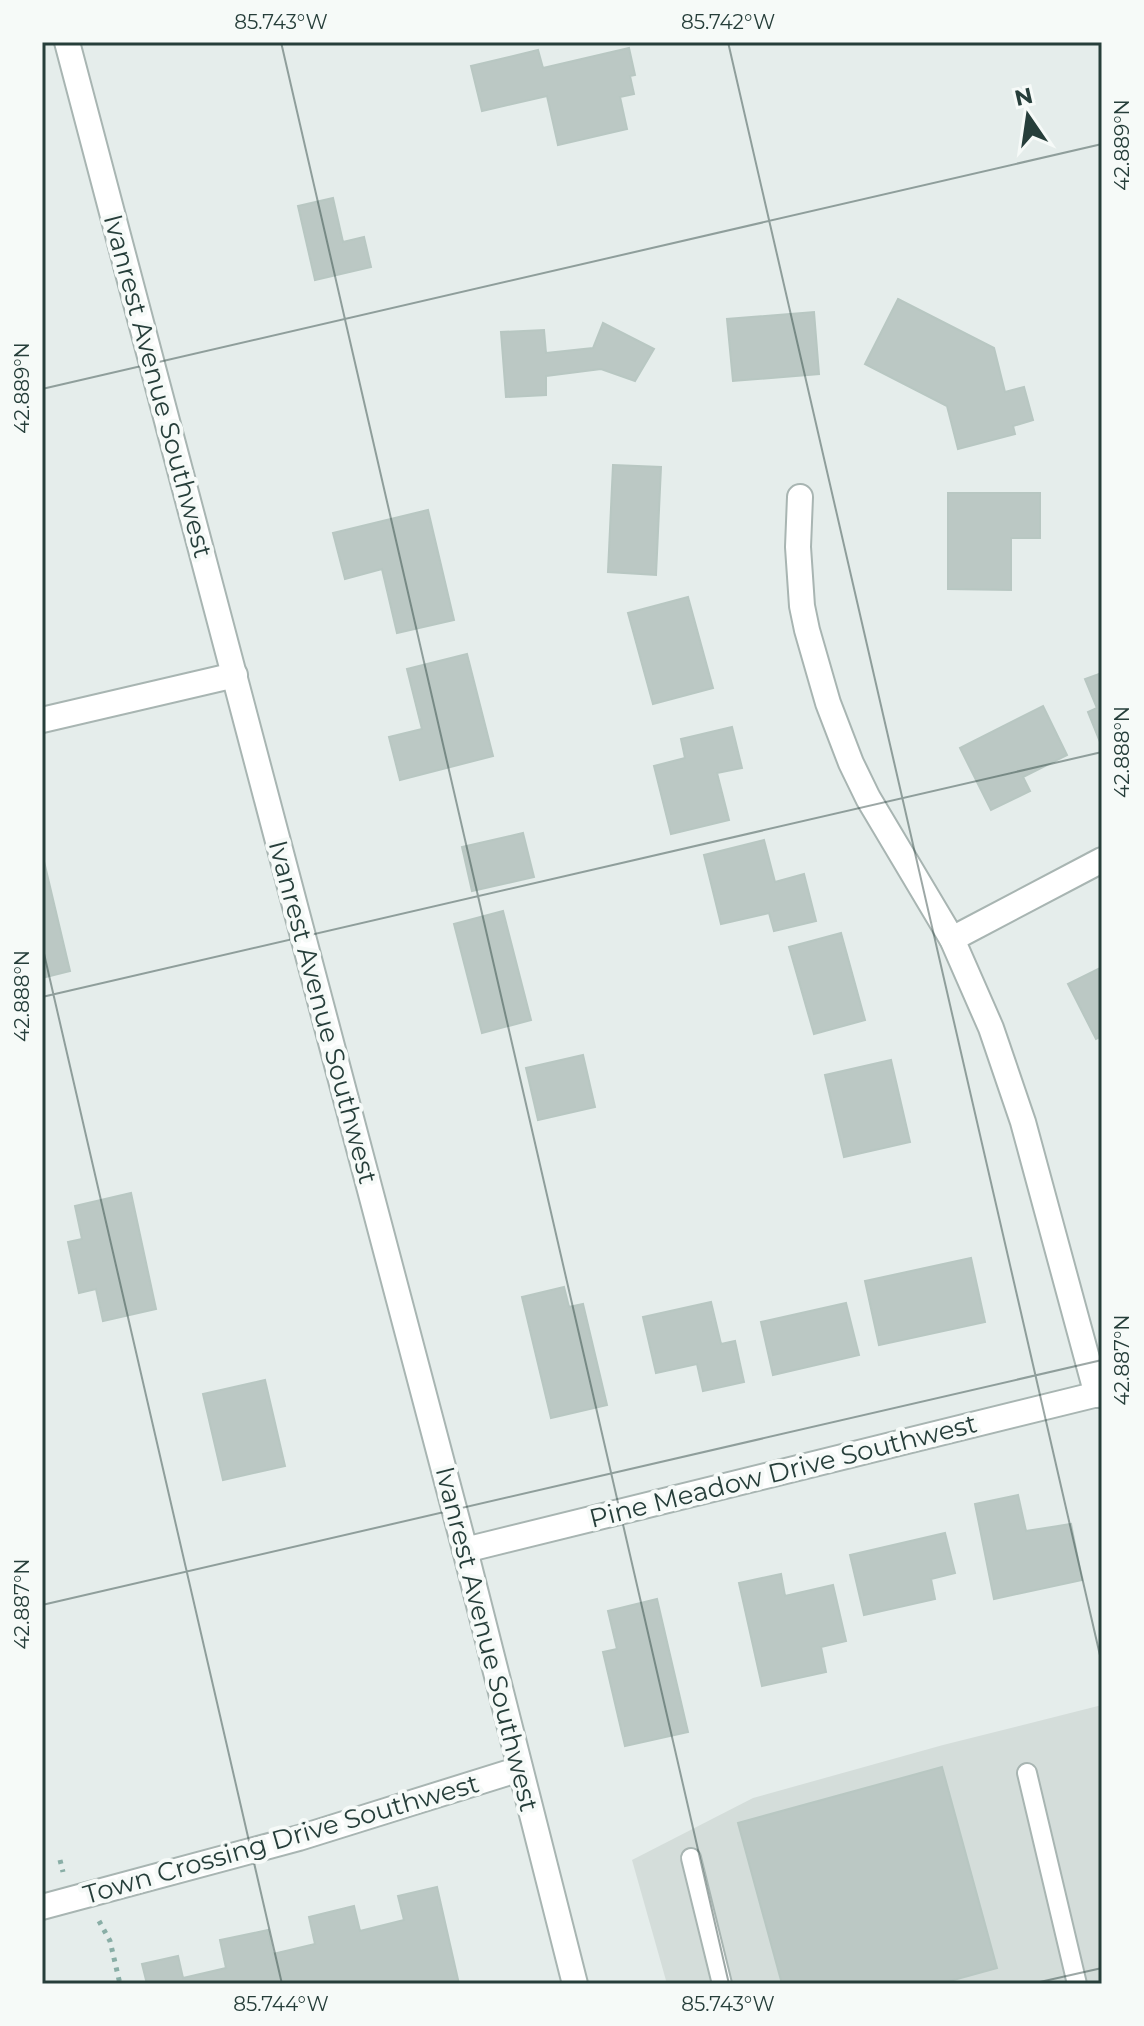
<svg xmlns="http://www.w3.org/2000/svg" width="1144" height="2026" viewBox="0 0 1144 2026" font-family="Montserrat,sans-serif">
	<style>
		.built { fill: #d4ddda }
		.building { fill: #bbc8c4; stroke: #b8c7c2; stroke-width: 2 }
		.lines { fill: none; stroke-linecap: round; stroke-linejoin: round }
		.service-casing { stroke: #a8b5b2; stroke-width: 22 }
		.minor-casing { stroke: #a8b5b2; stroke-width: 28 }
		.tertiary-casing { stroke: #a8b5b2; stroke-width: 28 }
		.path { stroke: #89aea6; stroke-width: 5; stroke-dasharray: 4 6; stroke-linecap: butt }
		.service { stroke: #fff; stroke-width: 18 }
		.minor { stroke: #fff; stroke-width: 24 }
		.tertiary { stroke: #fff; stroke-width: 24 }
		.ticks { fill: none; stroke: #263e3a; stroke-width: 2; stroke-opacity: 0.45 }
		.labels { text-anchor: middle; stroke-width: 8; stroke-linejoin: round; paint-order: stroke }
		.street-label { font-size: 26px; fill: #263e3a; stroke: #f6faf8 }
		.neatline { fill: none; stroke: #263e3a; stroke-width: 3 }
		.ticks-label { font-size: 20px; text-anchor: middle; fill: #263e3a }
	</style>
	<rect width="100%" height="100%" fill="#e5edeb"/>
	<path class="built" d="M1102,1705v279h-435l-35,-124 121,-62 190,-53z"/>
	<g class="building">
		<path d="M629,48l6,27 -5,1 4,18 -14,3 7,32 -69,16 -11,-49 -65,15 -11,-45 67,-16 5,18z"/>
		<path d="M333,198l10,44 21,-5 7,30 -56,13 -17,-74z"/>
		<path d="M898,299l96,49 11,44 19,-5 9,33 -20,6 2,8 -57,15 -11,-43 -82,-42z"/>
		<path d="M814,312l5,62 -86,7 -6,-62z"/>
		<path d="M603,323l51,26 -19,32 -34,-12 -55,7v19l-40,2 -5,-65 43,-2 2,23 47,-5z"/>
		<path d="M613,465l48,2 -5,108 -48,-3z"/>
		<path d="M948,493h92v45h-29v52l-63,-1z"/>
		<path d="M428,510l26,110 -57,13 -15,-64 -37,10 -12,-46z"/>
		<path d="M688,597l25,91 -60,16 -25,-91z"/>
		<path d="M467,654l26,102 -93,24 -11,-43 33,-8 -15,-60z"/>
		<path d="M1102,673v74l-14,-35 9,-4 -12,-29z"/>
		<path d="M1043,706l24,49 -44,22 7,14 -39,19 -31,-62z"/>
		<path d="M732,727l10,41 -25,5 12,47 -58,14 -17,-68 31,-8 -4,-19z"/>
		<path d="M523,833l11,44 -62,14 -10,-44z"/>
		<path d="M764,840l11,42 29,-8 12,47 -42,10 -5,-18 -48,11 -17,-69z"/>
		<path d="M42,853l28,118 -28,7z"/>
		<path d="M503,911l28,109 -49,13 -28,-109z"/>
		<path d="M841,933l24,87 -51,14 -25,-87z"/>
		<path d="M1102,967v69l-6,3 -28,-55z"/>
		<path d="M583,1055l12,52 -57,13 -12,-52z"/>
		<path d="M891,1060l19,82 -66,15 -19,-82z"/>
		<path d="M131,1193l25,116 -53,12 -7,-32 -17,4 -11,-51 14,-3 -7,-33z"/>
		<path d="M971,1258l14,64 -106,23 -14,-64z"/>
		<path d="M564,1287l5,20 14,-3 24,101 -56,13 -29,-121z"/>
		<path d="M711,1302l10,42 14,-3 9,41 -41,9 -6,-27 -41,9 -13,-56z"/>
		<path d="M846,1303l13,52 -86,20 -12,-53z"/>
		<path d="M265,1380l20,86 -62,14 -20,-86z"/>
		<path d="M1018,1495l8,36 45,-7 11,56 -88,19 -19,-95z"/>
		<path d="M945,1533l10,40 -24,6 4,20 -71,16 -14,-60z"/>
		<path d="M781,1574l4,22 48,-11 13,56 -25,6 5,25 -64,14 -23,-103z"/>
		<path d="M657,1599l31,133 -63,14 -22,-94 14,-3 -9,-38z"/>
		<path d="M942,1767l55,201 -58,16h-157l-44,-161z"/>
		<path d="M437,1887l22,97h-312l-5,-20 36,-8 5,22 43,-10 -6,-28 48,-10 5,24 42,-10 -6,-27 45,-11 6,25 44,-11 -6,-24z"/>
	</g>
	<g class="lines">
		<g class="service-casing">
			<g id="service">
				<path d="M1027,1773l50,211"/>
				<path d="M691,1858l31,126"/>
			</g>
		</g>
		<g class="minor-casing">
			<g id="minor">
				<path d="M800,497l-2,50 4,59 5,24 21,73 23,60 17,35 84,141 39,89 32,94 74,273"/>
				<path d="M42,720l193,-45"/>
				<path d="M952,939l150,-79"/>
				<path d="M465,1550l637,-157"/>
				<path d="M42,1907l257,-69 221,-69"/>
			</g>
		</g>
		<g class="tertiary-casing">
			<path id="tertiary" d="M67,42l398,1508 110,434"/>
		</g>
		<g class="path">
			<path d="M60,1860l3,12"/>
			<path d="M99,1921l11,20 10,43"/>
		</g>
		<use href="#service" class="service"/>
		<use href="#minor" class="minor"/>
		<use href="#tertiary" class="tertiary"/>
	</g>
	<path class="ticks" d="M281,42l448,1942M728,42l374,1622M42,389l1060,-245M42,945l240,1039M42,997l1060,-245M42,1605l1060,-245M1031,1984l71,-16"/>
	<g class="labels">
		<g class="street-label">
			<text transform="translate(158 386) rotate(75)" y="9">Ivanrest Avenue Southwest</text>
			<text transform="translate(323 1012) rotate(75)" y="9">Ivanrest Avenue Southwest</text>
			<text transform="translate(783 1471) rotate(-14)" y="9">Pine Meadow Drive Southwest</text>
			<text transform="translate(487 1639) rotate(76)" y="9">Ivanrest Avenue Southwest</text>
			<text transform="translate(281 1839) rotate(-16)" y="9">Town Crossing Drive Southwest</text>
		</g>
	</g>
	<rect width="1144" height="2026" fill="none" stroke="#f6faf8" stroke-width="88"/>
	<g transform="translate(1028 116) rotate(347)" stroke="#f6faf8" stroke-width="6" paint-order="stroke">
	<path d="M0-6L14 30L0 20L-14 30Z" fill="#263e3a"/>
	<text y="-12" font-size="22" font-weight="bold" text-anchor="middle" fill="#263e3a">N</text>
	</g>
	<rect x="44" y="44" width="1056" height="1938" class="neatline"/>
	<g class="ticks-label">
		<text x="281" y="29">85.743°W</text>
		<text x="728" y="29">85.742°W</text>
		<text transform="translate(1122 145) rotate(-90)" y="7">42.889°N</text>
		<text transform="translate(22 388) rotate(-90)" y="7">42.889°N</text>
		<text transform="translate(1122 752) rotate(-90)" y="7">42.888°N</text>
		<text transform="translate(22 996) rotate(-90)" y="7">42.888°N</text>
		<text transform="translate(1122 1360) rotate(-90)" y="7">42.887°N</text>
		<text transform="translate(22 1604) rotate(-90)" y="7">42.887°N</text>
		<text x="281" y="2011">85.744°W</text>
		<text x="728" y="2011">85.743°W</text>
	</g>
</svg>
